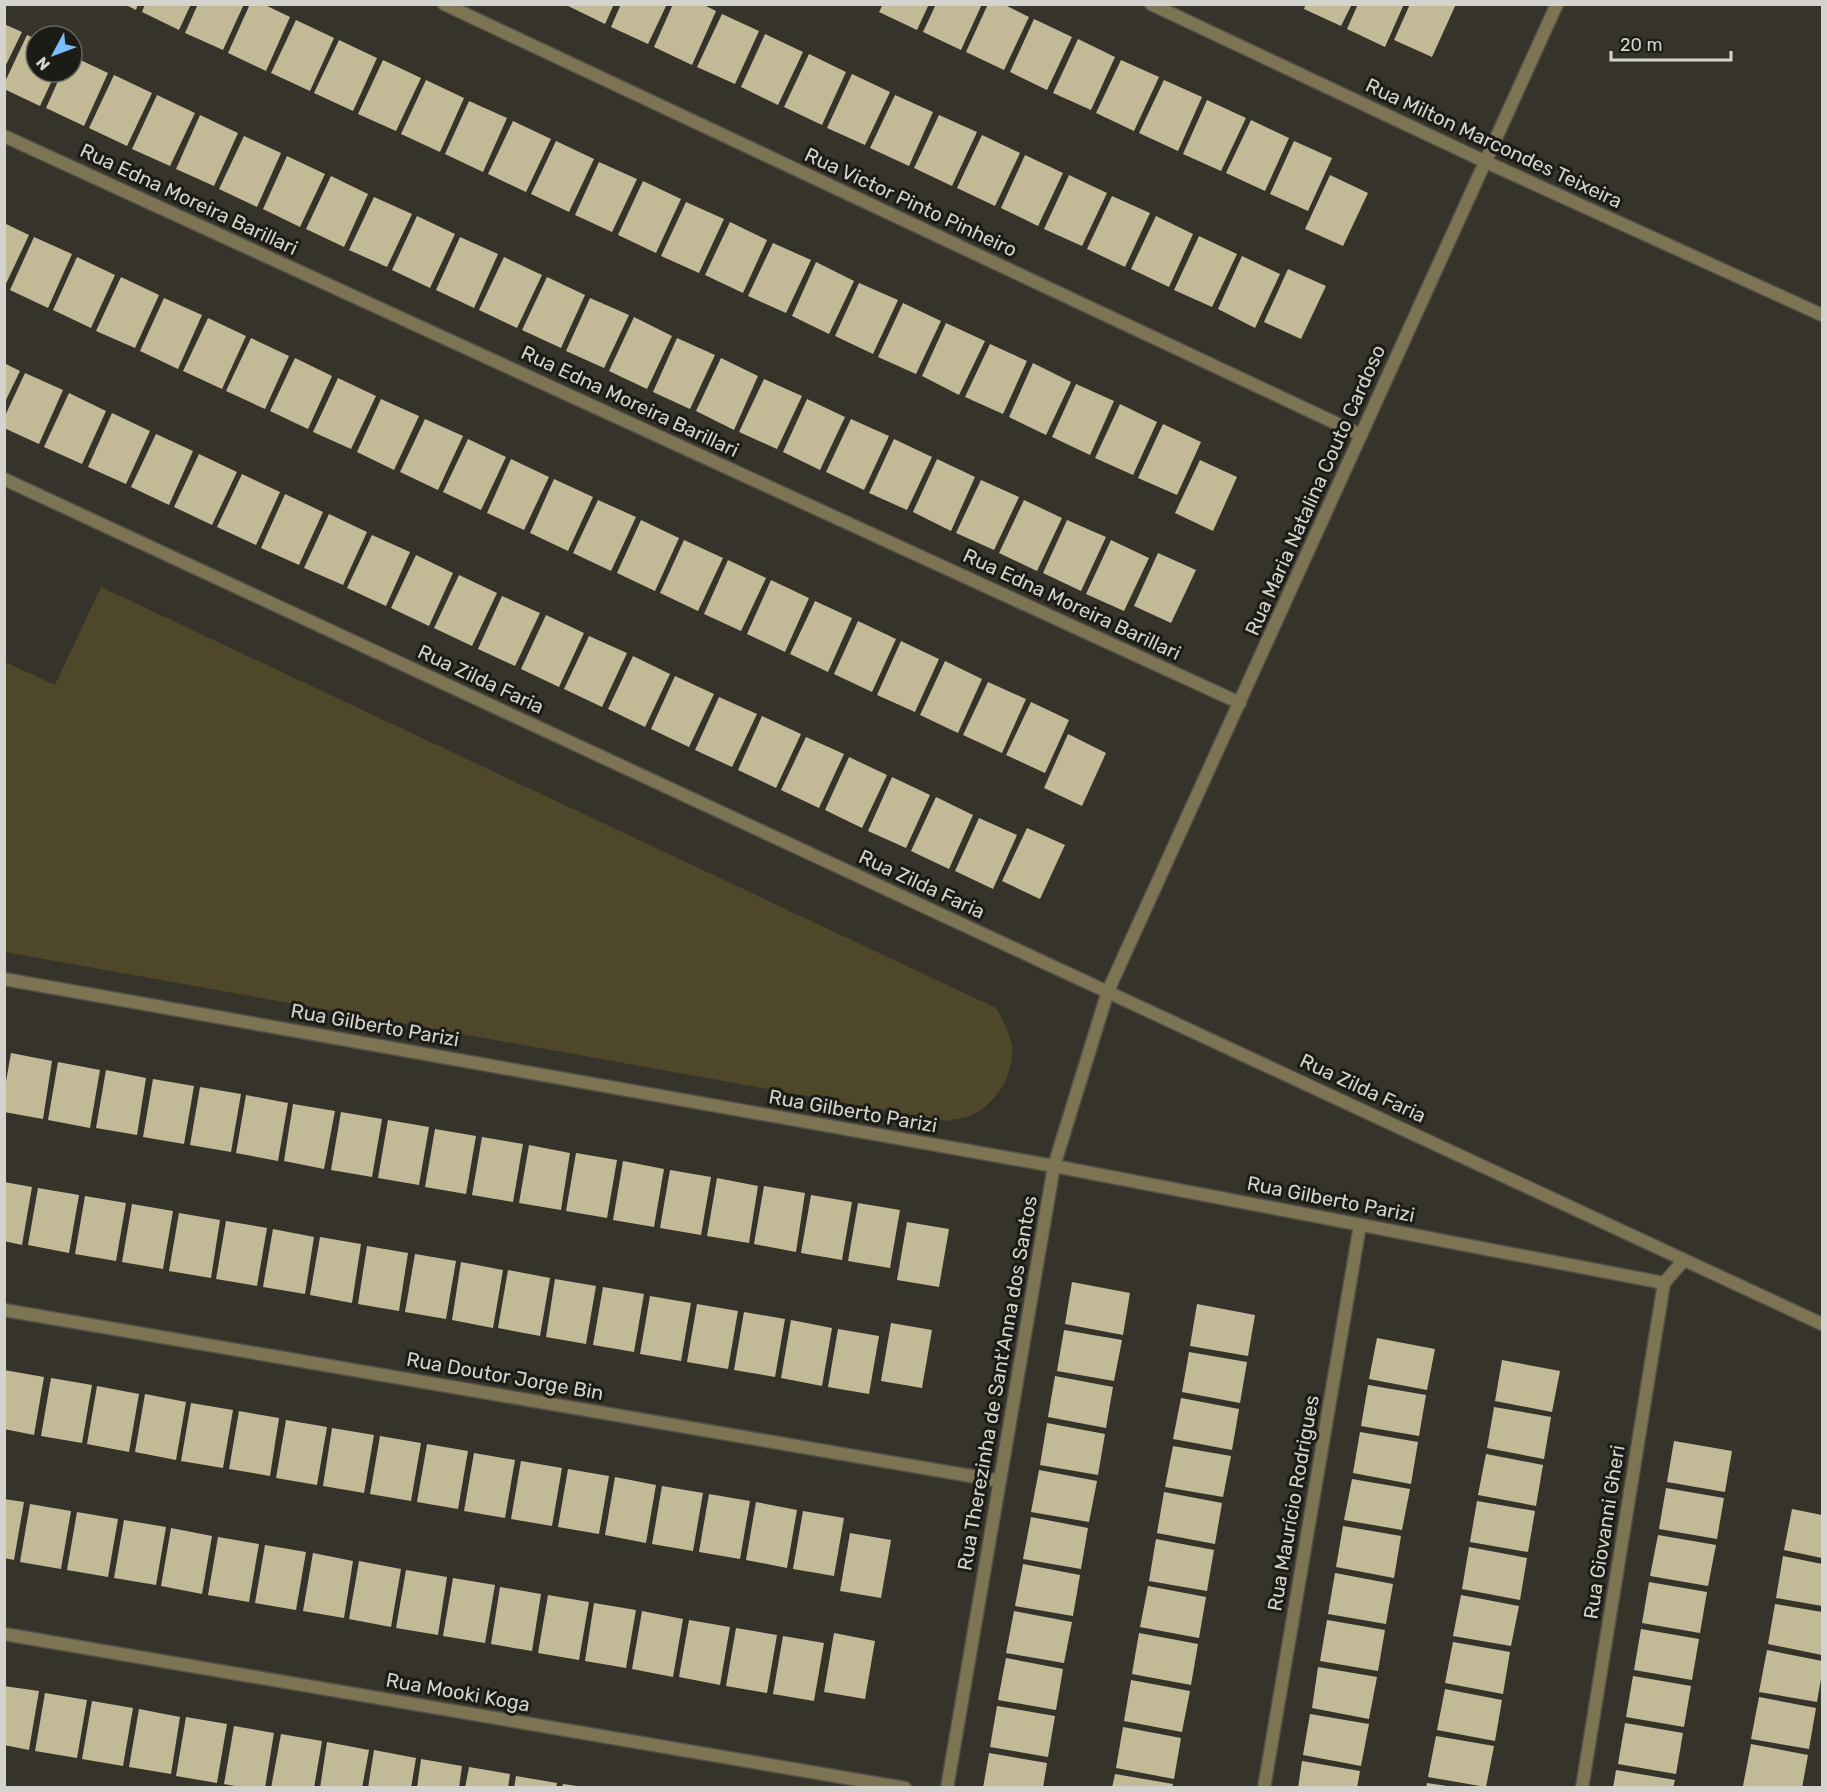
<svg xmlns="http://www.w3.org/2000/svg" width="1827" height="1792" viewBox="0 0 1827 1792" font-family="Rubik,sans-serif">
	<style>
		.green { fill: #4e472a }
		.building { fill: #c2ba96 }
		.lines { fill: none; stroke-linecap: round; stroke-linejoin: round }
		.minor-casing { stroke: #535147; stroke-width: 15 }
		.minor { stroke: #7c7453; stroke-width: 12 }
		.labels { text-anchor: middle; stroke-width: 6; stroke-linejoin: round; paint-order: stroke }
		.street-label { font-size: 20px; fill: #d5d3cd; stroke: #1c1c17 }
	</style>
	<rect width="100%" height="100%" fill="#36342a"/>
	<path class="green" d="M101,587l895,421c7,12 14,25 16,39 2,29 -16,57 -42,69 -7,3 -16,3 -24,5l-941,-169v-290l50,23z"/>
	<g class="building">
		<path d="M124,4h14l-2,6z"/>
		<path d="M145,4h46l-12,26 -37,-18z"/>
		<path d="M198,4h46l-21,46 -38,-17z"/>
		<path d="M250,4h13l27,13 -24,54 -38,-18z"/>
		<path d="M564,4h50l-9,20z"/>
		<path d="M621,4h46l-19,40 -37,-17z"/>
		<path d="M673,4h29l14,7 -24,54 -38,-18z"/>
		<path d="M883,4h46l-12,26 -38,-18z"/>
		<path d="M936,4h46l-21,46 -38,-18z"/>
		<path d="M988,4h15l26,13 -25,53 -38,-18z"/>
		<path d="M1306,4h46l-11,22 -37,-17z"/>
		<path d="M1358,4h46l-19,43 -38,-18z"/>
		<path d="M1410,4h46l-24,53 -38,-17z"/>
		<path d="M722,14l37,17 -24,53 -38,-17z"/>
		<path d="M1034,19l38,18 -25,53 -37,-18z"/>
		<path d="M296,20l38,18 -24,53 -39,-18z"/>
		<path d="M4,24l18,8 -18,37z"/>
		<path d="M765,34l38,18 -25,53 -37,-18z"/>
		<path d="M27,35l9,4v33h20l-16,34 -36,-17v-5z"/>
		<path d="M1078,39l37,18 -24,53 -38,-17z"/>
		<path d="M339,40l38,18 -24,53 -39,-18z"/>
		<path d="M809,54l37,18 -24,53 -38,-18z"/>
		<path d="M72,56l36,17 -24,53 -38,-18 16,-36h10z"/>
		<path d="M383,60l38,18 -25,53 -38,-17z"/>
		<path d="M1121,60l38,17 -25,54 -38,-18z"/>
		<path d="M852,74l38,18 -25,53 -38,-17z"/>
		<path d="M114,75l38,18 -25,53 -38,-18z"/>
		<path d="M426,80l38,18 -24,54 -39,-18z"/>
		<path d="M1164,80l38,17 -24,54 -39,-18z"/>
		<path d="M157,95l38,18 -25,53 -38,-17z"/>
		<path d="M895,95l38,17 -24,54 -39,-18z"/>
		<path d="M1207,100l39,18 -25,53 -38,-17z"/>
		<path d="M469,101l38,17 -24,54 -38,-18z"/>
		<path d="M200,115l38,18 -24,53 -38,-17z"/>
		<path d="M939,115l38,17 -25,54 -38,-18z"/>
		<path d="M1251,120l38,18 -24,53 -39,-18z"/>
		<path d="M513,121l38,18 -25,53 -38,-18z"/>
		<path d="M982,135l38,18 -25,53 -38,-18z"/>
		<path d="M244,136l37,17 -24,54 -38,-18z"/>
		<path d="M556,141l38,18 -25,53 -38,-18z"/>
		<path d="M1294,141l38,17 -24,53 -38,-17z"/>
		<path d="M1025,155l38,18 -25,53 -37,-18z"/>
		<path d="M287,156l38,18 -25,53 -37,-18z"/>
		<path d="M599,162l38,17 -25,53 -37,-17z"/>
		<path d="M1069,175l38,18 -25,53 -38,-17z"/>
		<path d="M1330,175l38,18 -25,53 -38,-17z"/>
		<path d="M331,176l37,18 -24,53 -38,-18z"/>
		<path d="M643,181l38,18 -25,54 -38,-18z"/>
		<path d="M1112,196l38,17 -25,54 -38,-18z"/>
		<path d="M374,197l38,17 -25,53 -38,-17z"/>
		<path d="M686,202l38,17 -25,54 -38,-17z"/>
		<path d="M417,216l38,18 -25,54 -38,-18z"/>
		<path d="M1156,216l37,18 -24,53 -38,-18z"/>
		<path d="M730,222l37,18 -24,53 -38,-18z"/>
		<path d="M4,223l25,12 -25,53z"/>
		<path d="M1199,236l38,18 -25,53 -38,-17z"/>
		<path d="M34,237l38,17 -24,54 -38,-18z"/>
		<path d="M460,237l38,17 -24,54 -38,-18z"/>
		<path d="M773,243l38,17 -25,53 -38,-17z"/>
		<path d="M1242,256l38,18 -25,54 -37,-19z"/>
		<path d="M77,257l38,18 -24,53 -38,-18z"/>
		<path d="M504,257l38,18 -25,53 -38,-18z"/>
		<path d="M816,262l38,19 -25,53 -37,-18z"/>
		<path d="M1288,269l38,17 -25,53 -37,-17z"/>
		<path d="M121,277l38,18 -24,53 -39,-17z"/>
		<path d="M547,277l38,18 -24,53 -39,-18z"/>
		<path d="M859,283l39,17 -25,54 -38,-18z"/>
		<path d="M164,298l38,17 -24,54 -38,-18z"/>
		<path d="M590,298l39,17 -25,53 -38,-17z"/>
		<path d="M903,303l38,18 -25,53 -38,-17z"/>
		<path d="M634,317l38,19 -25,53 -38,-18z"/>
		<path d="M208,318l38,18 -24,53 -39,-18z"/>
		<path d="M946,323l39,18 -26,54 -37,-19z"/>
		<path d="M251,338l38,18 -24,53 -39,-18z"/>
		<path d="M677,338l38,17 -25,54 -37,-17z"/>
		<path d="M990,344l37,17 -24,53 -38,-17z"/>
		<path d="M295,358l37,18 -24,53 -38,-18z"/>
		<path d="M721,358l37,18 -24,54 -38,-19z"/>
		<path d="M4,363l16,8 -16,33z"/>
		<path d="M1033,363l38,19 -25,53 -37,-18z"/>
		<path d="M25,373l38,17 -24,54 -35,-16v-10z"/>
		<path d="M338,378l38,18 -25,53 -38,-17z"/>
		<path d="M764,379l38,17 -25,53 -38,-17z"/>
		<path d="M1076,384l38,17 -24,54 -38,-18z"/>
		<path d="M69,393l37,18 -24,53 -38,-17z"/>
		<path d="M381,399l38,17 -25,54 -37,-18z"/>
		<path d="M807,399l38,18 -25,53 -37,-18z"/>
		<path d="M1120,404l37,18 -24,53 -38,-17z"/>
		<path d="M112,413l38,18 -24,53 -38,-17z"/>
		<path d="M425,419l38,17 -25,54 -38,-18z"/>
		<path d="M851,419l38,17 -25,54 -38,-18z"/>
		<path d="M1163,424l38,18 -24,53 -39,-17z"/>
		<path d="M156,434l37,17 -24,54 -38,-18z"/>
		<path d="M468,439l38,18 -25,53 -38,-18z"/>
		<path d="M894,439l38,18 -25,53 -38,-17z"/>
		<path d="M199,454l38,18 -25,53 -38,-18z"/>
		<path d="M511,459l38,18 -25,53 -37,-17z"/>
		<path d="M937,459l38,18 -24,54 -38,-19z"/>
		<path d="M1200,460l37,17 -24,54 -38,-18z"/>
		<path d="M242,474l38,18 -24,53 -39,-18z"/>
		<path d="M554,479l39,18 -25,54 -38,-18z"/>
		<path d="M981,480l38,17 -25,53 -38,-17z"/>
		<path d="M285,494l38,18 -24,53 -38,-17z"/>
		<path d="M598,500l38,17 -25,54 -38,-18z"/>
		<path d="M1024,500l38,18 -25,53 -38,-18z"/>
		<path d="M329,514l38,18 -24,53 -39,-17z"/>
		<path d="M641,520l38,18 -24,53 -38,-18z"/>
		<path d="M1067,520l39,17 -25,54 -38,-18z"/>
		<path d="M372,535l38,17 -24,54 -39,-18z"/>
		<path d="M684,540l39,18 -25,53 -38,-18z"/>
		<path d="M1111,540l38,18 -25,53 -38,-17z"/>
		<path d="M1158,553l38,17 -25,53 -37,-17z"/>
		<path d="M416,555l37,18 -24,53 -38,-18z"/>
		<path d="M728,560l38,18 -25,53 -37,-17z"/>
		<path d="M459,575l38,18 -25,53 -38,-18z"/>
		<path d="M771,580l38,18 -24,54 -38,-18z"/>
		<path d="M502,596l38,17 -25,53 -37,-17z"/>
		<path d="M815,601l37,17 -24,54 -38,-18z"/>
		<path d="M546,615l38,18 -25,54 -38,-18z"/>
		<path d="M858,621l38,18 -24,53 -38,-18z"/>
		<path d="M589,636l38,17 -25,54 -38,-18z"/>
		<path d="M901,641l38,18 -24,53 -38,-17z"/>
		<path d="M633,656l37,18 -25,53 -37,-18z"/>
		<path d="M945,661l37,18 -24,54 -38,-18z"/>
		<path d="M675,676l39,18 -25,53 -38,-18z"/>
		<path d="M988,682l38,17 -24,54 -39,-18z"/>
		<path d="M719,697l38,17 -25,53 -37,-17z"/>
		<path d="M1031,702l38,18 -24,53 -39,-18z"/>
		<path d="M762,716l39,18 -25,54 -38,-18z"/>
		<path d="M1068,734l38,19 -24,53 -38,-18z"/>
		<path d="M806,737l38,17 -25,54 -38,-18z"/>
		<path d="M849,757l38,18 -25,53 -37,-18z"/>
		<path d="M892,777l38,18 -24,53 -38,-17z"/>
		<path d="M936,797l37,18 -24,54 -38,-18z"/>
		<path d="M979,818l38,17 -24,54 -38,-18z"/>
		<path d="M1027,828l38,17 -25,54 -38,-18z"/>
		<path d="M11,1053l41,8 -9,58 -39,-7v-19z"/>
		<path d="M58,1062l42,8 -10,58 -42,-8z"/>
		<path d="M106,1070l40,8 -9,57 -41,-7z"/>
		<path d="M153,1079l41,7 -10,58 -41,-7z"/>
		<path d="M200,1087l41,7 -10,58 -41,-7z"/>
		<path d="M246,1095l42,8 -10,58 -42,-8z"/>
		<path d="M293,1104l42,7 -11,58 -40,-8z"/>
		<path d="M341,1112l41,7 -10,58 -41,-7z"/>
		<path d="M388,1120l41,7 -10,58 -41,-7z"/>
		<path d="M435,1129l41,7 -10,58 -41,-7z"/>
		<path d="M482,1137l41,7 -10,58 -41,-7z"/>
		<path d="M529,1145l41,8 -9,57 -42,-7z"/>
		<path d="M576,1153l41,7 -10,58 -41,-7z"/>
		<path d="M623,1161l41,8 -10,58 -41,-7z"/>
		<path d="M670,1170l41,7 -10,58 -41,-7z"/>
		<path d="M717,1178l41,8 -9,57 -42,-7z"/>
		<path d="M4,1182l28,5 -10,58 -18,-4z"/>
		<path d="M764,1186l41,7 -9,59 -42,-8z"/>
		<path d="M38,1188l41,7 -10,58 -41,-8z"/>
		<path d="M811,1195l41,7 -10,58 -41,-7z"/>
		<path d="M85,1196l41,7 -10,58 -41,-7z"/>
		<path d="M858,1203l42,7 -10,58 -42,-7z"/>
		<path d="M132,1204l41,7 -10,58 -41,-7z"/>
		<path d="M179,1213l41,7 -9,58 -42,-7z"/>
		<path d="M226,1221l41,7 -10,58 -41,-7z"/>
		<path d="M907,1222l42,7 -10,58 -42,-7z"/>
		<path d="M273,1229l41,8 -9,57 -42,-7z"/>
		<path d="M320,1237l41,7 -9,59 -42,-8z"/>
		<path d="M367,1246l41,7 -9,58 -41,-7z"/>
		<path d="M415,1254l41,7 -10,58 -41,-7z"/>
		<path d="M461,1262l42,8 -10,58 -41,-8z"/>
		<path d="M508,1270l42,8 -10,58 -42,-8z"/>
		<path d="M555,1279l41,7 -10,58 -40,-7z"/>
		<path d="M1072,1282l58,11 -7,42 -58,-11z"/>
		<path d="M603,1287l41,7 -10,58 -41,-7z"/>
		<path d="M650,1296l41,7 -10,58 -41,-7z"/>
		<path d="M697,1304l41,7 -10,58 -41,-7z"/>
		<path d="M1197,1304l58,11 -7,41 -58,-10z"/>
		<path d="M744,1312l41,7 -10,58 -41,-7z"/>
		<path d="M791,1320l41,8 -10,58 -41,-8z"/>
		<path d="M891,1323l41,7 -10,58 -41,-7z"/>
		<path d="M838,1329l41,7 -10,58 -41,-7z"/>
		<path d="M1064,1330l58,10 -8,41 -57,-10z"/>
		<path d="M1377,1338l58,11 -8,41 -58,-11z"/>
		<path d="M1189,1352l58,10 -7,41 -58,-11z"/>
		<path d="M1502,1360l58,11 -8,41 -57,-11z"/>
		<path d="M4,1370l40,7 -10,58 -30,-6z"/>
		<path d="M1055,1376l58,11 -7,41 -58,-11z"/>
		<path d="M51,1378l41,7 -10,58 -41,-7z"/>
		<path d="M1368,1385l58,10 -7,41 -58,-10z"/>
		<path d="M97,1386l42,8 -10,58 -42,-8z"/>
		<path d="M145,1394l41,8 -10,58 -41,-8z"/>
		<path d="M1181,1398l58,11 -7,41 -59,-11z"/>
		<path d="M191,1403l42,7 -10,58 -42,-7z"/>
		<path d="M1494,1407l57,10 -7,42 -57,-11z"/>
		<path d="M239,1411l40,7 -9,58 -41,-7z"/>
		<path d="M286,1420l41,7 -10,58 -41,-7z"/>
		<path d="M1047,1423l58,11 -7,41 -58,-10z"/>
		<path d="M332,1428l42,7 -10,58 -41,-7z"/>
		<path d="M1360,1432l58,10 -7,42 -58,-11z"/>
		<path d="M380,1436l41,7 -10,58 -41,-7z"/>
		<path d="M1674,1441l58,10 -7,41 -58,-10z"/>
		<path d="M427,1444l41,7 -10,58 -41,-7z"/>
		<path d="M1173,1446l58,10 -8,41 -58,-10z"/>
		<path d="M474,1453l41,7 -10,58 -41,-7z"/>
		<path d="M1486,1454l57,11 -7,41 -58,-11z"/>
		<path d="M521,1461l41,7 -10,58 -41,-7z"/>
		<path d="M568,1469l41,7 -10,58 -41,-7z"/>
		<path d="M1039,1470l58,11 -8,41 -58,-10z"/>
		<path d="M615,1477l41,8 -10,58 -41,-8z"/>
		<path d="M1352,1479l58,10 -8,41 -58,-10z"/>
		<path d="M662,1486l41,7 -10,58 -41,-7z"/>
		<path d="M1666,1488l58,10 -7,41 -58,-10z"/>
		<path d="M1164,1492l58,11 -7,41 -58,-11z"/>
		<path d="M709,1494l41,7 -10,58 -41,-7z"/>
		<path d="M4,1499l20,3 -10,58 -10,-2z"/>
		<path d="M1477,1501l58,10 -7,41 -58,-10z"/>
		<path d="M756,1502l41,8 -10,58 -41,-8z"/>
		<path d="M30,1504l41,7 -10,58 -41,-7z"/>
		<path d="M1792,1509l30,6v43l-38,-8z"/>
		<path d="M803,1511l41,7 -10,58 -41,-7z"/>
		<path d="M77,1512l41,7 -10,58 -41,-7z"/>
		<path d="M1031,1517l57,11 -7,41 -58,-10z"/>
		<path d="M124,1520l42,7 -10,58 -42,-7z"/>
		<path d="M1343,1526l58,10 -7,42 -58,-11z"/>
		<path d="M171,1528l41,8 -10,58 -41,-8z"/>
		<path d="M850,1533l41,7 -10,58 -41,-7z"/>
		<path d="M1658,1535l58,10 -8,41 -58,-10z"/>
		<path d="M218,1537l41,7 -10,58 -41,-7z"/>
		<path d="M1156,1539l58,11 -7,41 -58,-10z"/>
		<path d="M265,1545l41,7 -10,58 -41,-7z"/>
		<path d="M1469,1547l58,11 -7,42 -58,-11z"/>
		<path d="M313,1553l40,8 -9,57 -41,-7z"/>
		<path d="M1783,1556l39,8v42l-46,-8z"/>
		<path d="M359,1561l42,8 -10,58 -42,-8z"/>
		<path d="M1023,1564l57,11 -7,41 -58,-10z"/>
		<path d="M406,1570l41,7 -9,58 -42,-7z"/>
		<path d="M1335,1573l58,11 -7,40 -58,-10z"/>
		<path d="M453,1578l42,7 -10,58 -42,-7z"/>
		<path d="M1649,1582l58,10 -7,41 -58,-10z"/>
		<path d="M1148,1586l58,11 -7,41 -59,-11z"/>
		<path d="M500,1587l41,7 -9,57 -41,-7z"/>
		<path d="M548,1595l41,7 -10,58 -41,-7z"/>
		<path d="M1461,1595l58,11 -8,40 -58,-10z"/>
		<path d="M594,1603l42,7 -10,58 -41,-7z"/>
		<path d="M1775,1604l47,8v43l-54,-11z"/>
		<path d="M642,1611l41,8 -10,58 -41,-8z"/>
		<path d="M1014,1611l58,11 -8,41 -58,-10z"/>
		<path d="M689,1620l41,7 -10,58 -41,-8z"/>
		<path d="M1327,1620l58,10 -7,41 -58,-10z"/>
		<path d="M736,1628l41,7 -10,58 -41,-7z"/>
		<path d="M1641,1629l58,10 -7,41 -58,-10z"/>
		<path d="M834,1633l41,8 -10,58 -41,-7z"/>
		<path d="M1139,1633l59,11 -7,41 -59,-11z"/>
		<path d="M783,1636l41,7 -10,58 -41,-7z"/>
		<path d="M1453,1642l57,10 -7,42 -58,-11z"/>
		<path d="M1767,1650l55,11v12l-5,29 -58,-10z"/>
		<path d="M1006,1658l57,11 -7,41 -58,-10z"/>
		<path d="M1318,1667l59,10 -8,42 -57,-11z"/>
		<path d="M1633,1676l58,10 -7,41 -58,-10z"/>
		<path d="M1131,1680l59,11 -8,41 -58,-11z"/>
		<path d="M4,1686l35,5 -10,59 -25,-5z"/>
		<path d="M1445,1689l57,11 -7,41 -58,-11z"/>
		<path d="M45,1693l42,7 -10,58 -42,-7z"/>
		<path d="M1759,1697l57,11 -7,41 -58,-10z"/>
		<path d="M92,1701l41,7 -10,58 -41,-7z"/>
		<path d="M997,1706l58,10 -7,41 -58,-10z"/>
		<path d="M139,1709l41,8 -9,57 -42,-7z"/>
		<path d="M1310,1714l59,10 -8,42 -58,-11z"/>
		<path d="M186,1717l41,7 -10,59 -41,-7z"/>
		<path d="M1625,1723l58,10 -7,41 -58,-10z"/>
		<path d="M234,1726l40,7 -9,55h-19l-22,-4z"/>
		<path d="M1123,1727l58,11 -7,41 -58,-11z"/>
		<path d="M281,1734l41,7 -8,47h-43z"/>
		<path d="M1436,1736l58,10 -8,41 -58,-10z"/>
		<path d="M327,1742l42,8 -7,38h-42z"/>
		<path d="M1751,1744l57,11 -6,33h-49l-10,-2z"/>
		<path d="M374,1750l42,8 -5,30h-43z"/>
		<path d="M989,1753l58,10 -4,25h-60z"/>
		<path d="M421,1759l41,7 -3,22h-42z"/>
		<path d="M1302,1761l58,10 -3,17h-59z"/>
		<path d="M469,1767l41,7 -2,14h-43z"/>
		<path d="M1616,1770l59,10 -2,8h-60z"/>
		<path d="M1115,1774l58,10 -1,4h-60z"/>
		<path d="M516,1776l41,7 -1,5h-42z"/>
		<path d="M1427,1783l20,3v2h-21z"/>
		<path d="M563,1784l14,2v2h-15z"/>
	</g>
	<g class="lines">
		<g class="minor-casing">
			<g id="minor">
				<path d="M444,4l917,431"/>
				<path d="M1151,4l335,158 336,153"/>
				<path d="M4,136l1236,567"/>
				<path d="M4,479l1818,845"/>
				<path d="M4,979l1050,187 610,117 20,-23"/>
				<path d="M4,1310l996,171"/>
				<path d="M4,1634l901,154"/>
				<path d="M947,1788l107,-622 54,-175 449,-987"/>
				<path d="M1264,1788l96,-563"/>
				<path d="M1582,1788l82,-505"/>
			</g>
		</g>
		<use href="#minor" class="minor"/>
	</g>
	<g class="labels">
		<g class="street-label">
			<text transform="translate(1494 143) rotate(25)" y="7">Rua Milton Marcondes Teixeira</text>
			<text transform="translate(189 199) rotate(25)" y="7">Rua Edna Moreira Barillari</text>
			<text transform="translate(911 202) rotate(25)" y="7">Rua Victor Pinto Pinheiro</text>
			<text transform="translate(630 401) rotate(25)" y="7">Rua Edna Moreira Barillari</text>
			<text transform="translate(1315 490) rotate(-66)" y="7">Rua Maria Natalina Couto Cardoso</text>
			<text transform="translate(1072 604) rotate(25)" y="7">Rua Edna Moreira Barillari</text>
			<text transform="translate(481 679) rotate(25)" y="7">Rua Zilda Faria</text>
			<text transform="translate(922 884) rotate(25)" y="7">Rua Zilda Faria</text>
			<text transform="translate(375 1025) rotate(10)" y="7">Rua Gilberto Parizi</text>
			<text transform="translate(1363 1088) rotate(25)" y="7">Rua Zilda Faria</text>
			<text transform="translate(853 1111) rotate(10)" y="7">Rua Gilberto Parizi</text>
			<text transform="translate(1331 1199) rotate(11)" y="7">Rua Gilberto Parizi</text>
			<text transform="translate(505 1376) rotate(10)" y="7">Rua Doutor Jorge Bin</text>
			<text transform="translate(997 1383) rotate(-80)" y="7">Rua Therezinha de Sant'Anna dos Santos</text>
			<text transform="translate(1293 1503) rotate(-80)" y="7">Rua Maurício Rodrigues</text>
			<text transform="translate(1604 1532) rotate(-81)" y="7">Rua Giovanni Gheri</text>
			<text transform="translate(458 1692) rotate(10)" y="7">Rua Mooki Koga</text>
		</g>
	</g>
	<rect width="1827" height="1792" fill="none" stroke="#d5d3cd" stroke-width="12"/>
	<g transform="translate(54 54) rotate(229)"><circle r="28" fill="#1c1c17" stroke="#666560" stroke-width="1.5"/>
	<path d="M0-4.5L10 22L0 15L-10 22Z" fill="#7cbef9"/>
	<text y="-9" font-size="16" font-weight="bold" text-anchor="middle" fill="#d5d3cd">N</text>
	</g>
	<path d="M1611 51v9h120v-9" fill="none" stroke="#d5d3cd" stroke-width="3"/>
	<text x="1620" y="51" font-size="18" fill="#d5d3cd" stroke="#1c1c17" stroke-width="4.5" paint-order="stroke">20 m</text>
</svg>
